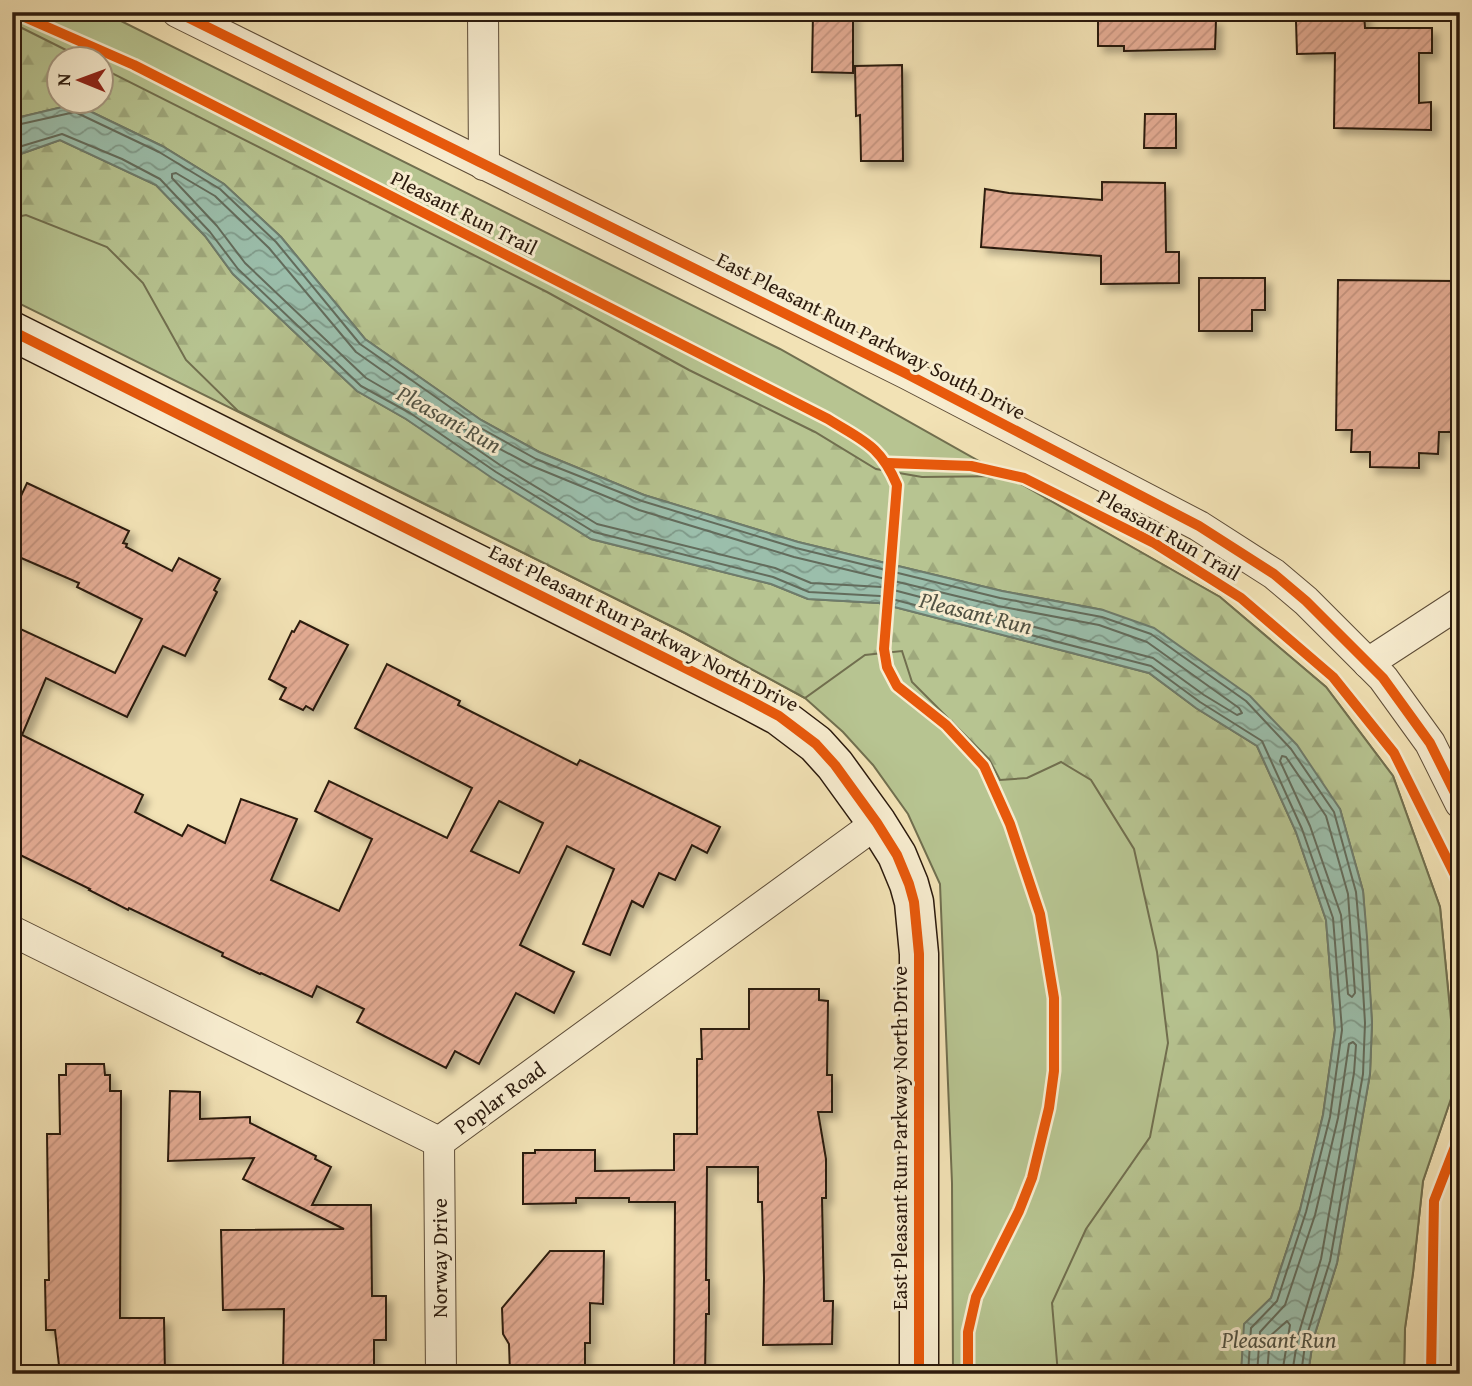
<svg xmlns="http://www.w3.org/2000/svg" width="1472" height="1386" viewBox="0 0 1472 1386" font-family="'Gentium Book Plus',serif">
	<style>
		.green { fill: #b7c491; stroke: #716f4f; stroke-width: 2; fill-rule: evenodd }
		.forest { fill: url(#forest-firs); stroke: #716f4f; stroke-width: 2 }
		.water { fill: url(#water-waves); stroke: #6e7c6c; stroke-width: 2 }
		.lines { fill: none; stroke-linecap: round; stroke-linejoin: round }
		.shore { stroke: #636c5c; stroke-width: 2 }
		.building { fill: url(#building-hatch); stroke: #2b1a0d; stroke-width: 2; fill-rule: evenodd; filter: url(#shadow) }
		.street-casing { stroke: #5d4c37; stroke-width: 32 }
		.secondary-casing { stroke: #2b1a0d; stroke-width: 41 }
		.street { stroke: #f7eccf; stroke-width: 30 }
		.secondary { stroke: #f7eccf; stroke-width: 38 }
		.cycleway-casing { stroke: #f7eccf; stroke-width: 15 }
		.cycleway { stroke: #e8590c; stroke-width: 10 }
		.labels { text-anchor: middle; stroke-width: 6; stroke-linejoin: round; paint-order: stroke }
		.street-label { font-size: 21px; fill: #2b1a0d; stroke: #f7eccf }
		.water-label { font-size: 23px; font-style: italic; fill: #525344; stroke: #f7eccf }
	</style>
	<defs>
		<pattern id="forest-firs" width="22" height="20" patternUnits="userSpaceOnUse" patternTransform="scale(1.75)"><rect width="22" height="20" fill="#b7c491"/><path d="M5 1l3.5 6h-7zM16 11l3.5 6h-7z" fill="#9ea87c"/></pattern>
		<pattern id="water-waves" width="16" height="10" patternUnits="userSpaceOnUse" patternTransform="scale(1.75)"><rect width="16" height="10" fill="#9bbeab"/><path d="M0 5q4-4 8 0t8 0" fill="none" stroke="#7f9a8a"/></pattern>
		<pattern id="building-hatch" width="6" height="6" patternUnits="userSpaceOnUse" patternTransform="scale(1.75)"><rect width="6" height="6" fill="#e4ac94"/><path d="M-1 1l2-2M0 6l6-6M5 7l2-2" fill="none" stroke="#c4937e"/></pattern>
		<filter id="shadow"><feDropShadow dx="6" dy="6" stdDeviation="3.5" flood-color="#0004"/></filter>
	</defs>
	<rect width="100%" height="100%" fill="#f2e2b5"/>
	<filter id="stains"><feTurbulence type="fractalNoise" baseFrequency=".00286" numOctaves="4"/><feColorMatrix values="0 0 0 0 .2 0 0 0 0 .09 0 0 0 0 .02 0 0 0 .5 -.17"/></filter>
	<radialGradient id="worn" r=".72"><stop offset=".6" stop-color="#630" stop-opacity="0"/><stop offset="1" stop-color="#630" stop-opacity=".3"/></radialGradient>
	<path class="green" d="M12,12h91l677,337 440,248 106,90 67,89 47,131 17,174 -34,100 -10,92 -8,55 -1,46h-451l-1,-191 -12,-299 -32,-70 -35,-49 -30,-33 -38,-34 -120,-65 -673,-333zM60,60h42v42h-42z"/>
	<g class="forest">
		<path d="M12,23l72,36 -24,1v42h42v-34l445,224 142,78 126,62 61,37 46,8 85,-1 213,121 106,90 67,89 47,131 17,174 -34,100 -10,92 -8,55 -1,46h-96l5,-34 24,-77 33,-189 2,-51 -9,-132 -23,-82 -237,-199 -101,-19 -204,-49 -154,-47 -105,-43 -58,-32 -116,-81 -84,-102 -57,-53 -62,-38 -87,-42 -63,15z"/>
		<path d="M60,140l96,45 49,51 28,38 124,117 49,28 185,120 180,45 37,15 71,4 270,70 47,35 61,38 39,86 30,88 9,110 -12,85 -23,95 -29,88 -26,26 -4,50h-183l-6,-71 34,-74 64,-92 18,-94 -11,-91 -23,-103 -43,-69 -30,-18 -34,16 -27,2 -11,-21 -77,-77 -10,-31 -37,4 -60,43 -120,-65 -447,-222 -52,-51 -43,-77 -36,-36 -81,-32 -14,3v-61z"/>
	</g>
	<path class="water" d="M75,104l87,42 62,38 57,53 84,102 116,81 58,32 105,43 154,47 204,49 101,19 51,18 96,68 47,49 43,64 23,82 4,46 5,86 -2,51 -33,189 -24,77 -5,34h-67l3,-50 27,-26 29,-88 23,-95 12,-85 -9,-110 -30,-88 -39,-86 -61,-38 -47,-35 -270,-70 -71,-4 -37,-15 -180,-45 -99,-61 -86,-59 -49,-28 -124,-117 -28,-38 -49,-51 -96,-45 -48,17v-38z"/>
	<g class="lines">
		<g class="shore">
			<path d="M12,126l63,-14 84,40 61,37 56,53 84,102 117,82 59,33 106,42 154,47 204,50 102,19 49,17 95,67 45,48 43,63 22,80 4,46 5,85 -2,51 -33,187 -24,77 -5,36"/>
			<path d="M12,149l50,-15 60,25 38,20 50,53 28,37 123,117 49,27 86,59 98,60 179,45 36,15 71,4 271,70 49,36 62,39 40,88 31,89 9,112 -12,87 -24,95 -29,89 -26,27 -3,46"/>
			<path d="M176,173l39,23 54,52 87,104 116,82 60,32 107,44 155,47 204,49 101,19 48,17 92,66 3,5 -5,2 -33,-20 -51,-37 -271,-71 -71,-4 -36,-15 -178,-44 -97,-59 -86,-59 -48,-28 -121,-115 -28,-37 -45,-48v-4z"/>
			<path d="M1282,756l4,1 40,59 22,78 7,99 -3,4 -4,-3 -7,-79 -31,-89 -30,-65z"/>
			<path d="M1257,1374l3,-42 25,-27 30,-90 23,-97 11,-74 4,-2 3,3 -2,28 -33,186 -23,77 -6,38"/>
			<path d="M1267,1374l3,-38 17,-15 3,4 -8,49"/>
		</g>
	</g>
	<g class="building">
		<path d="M813,12h40v61l-41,-1z"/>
		<path d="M1328,12h36l1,16h67v25h-13v50l12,-1v28l-97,-2 1,-75 -38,1 -1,-33h32z"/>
		<path d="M1123,15h27v4l66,1 -1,29 -91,2v-5h-26v-29l25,1z"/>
		<path d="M902,65l1,96h-42l-1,-46 -4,1 -1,-50z"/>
		<path d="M1145,114h31v34h-32z"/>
		<path d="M1102,182l63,1 1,69h13v31l-78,1v-28l-120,-9 4,-58 24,4 93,7z"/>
		<path d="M1199,278h66v32h-13v21h-53z"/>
		<path d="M1338,280l118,1 -2,151h-15l-1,22 -19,-1v15l-49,-1v-15h-19l1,-22h-16z"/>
		<path d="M27,483l102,48 -6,12 4,1 -1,3 46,24 7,-13 41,21 -6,11 3,2 -32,64 -22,-10 -36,71 -81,-39 -24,57 121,60 -8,17 47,24 6,-11 37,18 16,-44 56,20 -26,61 68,31 33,-72 -57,-28 14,-30 118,57 25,-50 -117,-60 32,-64 73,37 -2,4 119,60 3,-5 140,67 -13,26 -15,-8 -17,35 -16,-7 -16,34 -11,-6 -22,54 -27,-11 31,-75 -47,-23 -47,99 54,27 -20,41 -38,-20 -37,71 -24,-13 -9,17 -89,-46 7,-13 -47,-23 -5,11 -51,-24 -1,1 -38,-18 1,-3 -94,-45 -1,2 -39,-20 1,-1 -78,-38v-226l103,48 27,-54 -65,-32 2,-4 -67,-29v-58l8,2zM499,801l44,22 -24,50 -48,-22z"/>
		<path d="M300,621l48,24 -35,65 -7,-4 -3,4 -23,-11 6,-11 -17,-9 23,-48 2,1z"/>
		<path d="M749,989h70v11l9,1 -1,74h5v37h-14l8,47v39h-4l2,103h9l-1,43 -69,1 1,-67 -2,-76h-4v-35h-51l-1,113h3v34h-3l-1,60h-31l1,-172h-46v-4h-53v5l-53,1v-51h12v-3h60v21l79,-1v-36h23v-75h5l-1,-30h48z"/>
		<path d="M66,1064h38l1,11h5v16h11l-1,227h44l1,56h-105l-5,-44h-9l-1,-50h4l-2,-146h13l-1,-59h7z"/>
		<path d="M170,1091l30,1v27l50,-2v6l66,33 -1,3 16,8 -19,38h59l1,91h14v44h-12v34h-91l1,-65 -61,1 -2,-80 123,-1 -101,-50 11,-21 -86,3z"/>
		<path d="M550,1251h54l-1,53 -13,-1v40h-5v31h-75l-1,-30 -6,-10 -1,-26z"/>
	</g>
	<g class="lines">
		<g class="street-casing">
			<g id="street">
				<path d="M177,12l730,362 292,152 75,48 32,27 77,77 47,65 30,60"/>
				<path d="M483,12l1,153"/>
				<path d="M1368,663l92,-60"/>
				<path d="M12,931l427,211"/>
				<path d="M439,1142l438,-319"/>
				<path d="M439,1142l2,232"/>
			</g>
		</g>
		<g class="secondary-casing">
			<path id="secondary" d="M12,331l735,368 32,17 37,28 19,21 42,58 20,32 12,29 5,18 5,52v420"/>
		</g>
		<use href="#street" class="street"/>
		<use href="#secondary" class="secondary"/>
		<g class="cycleway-casing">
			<g id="cycleway">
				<path d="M13,12l121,53 694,354c35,22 52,26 69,66l-13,164 3,18 10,19 49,39 38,41 26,58 30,90 14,84v73l-5,37 -17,70 -13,33 -43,86 -8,35v42"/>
				<path d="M177,12l730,362 292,152 75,48 32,27 77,77 47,65 30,60"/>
				<path d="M12,331l735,368 32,17 37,28 19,21 42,58 20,32 12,29 5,18 5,52v420"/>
				<path d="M888,463l83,3 53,12 130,65 87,55 92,79 61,76 66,132"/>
				<path d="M1431,1374l3,-173 26,-67"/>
			</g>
		</g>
		<use href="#cycleway" class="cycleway"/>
	</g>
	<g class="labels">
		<g class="street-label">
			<text transform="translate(464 213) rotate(27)" y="7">Pleasant Run Trail</text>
			<text transform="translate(871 336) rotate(27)" y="7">East Pleasant Run Parkway South Drive</text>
			<text transform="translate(1169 535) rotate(30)" y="7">Pleasant Run Trail</text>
			<text transform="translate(644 628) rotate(27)" y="7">East Pleasant Run Parkway North Drive</text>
			<text transform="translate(500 1098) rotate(-36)" y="7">Poplar Road</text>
			<text transform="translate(900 1138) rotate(-90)" y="7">East Pleasant Run Parkway North Drive</text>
			<text transform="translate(440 1258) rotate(-90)" y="7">Norway Drive</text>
		</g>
		<g class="water-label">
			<text transform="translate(449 419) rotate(29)" y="8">Pleasant Run</text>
			<text transform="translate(976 613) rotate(14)" y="8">Pleasant Run</text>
			<text x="1279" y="1348">Pleasant Run</text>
		</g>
	</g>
	<rect width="1472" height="1386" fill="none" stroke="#f2e2b5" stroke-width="42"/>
	<rect x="14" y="14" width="1444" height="1358" fill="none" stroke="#2b1a0d" stroke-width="3.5"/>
	<rect x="21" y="21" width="1430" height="1344" fill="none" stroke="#2b1a0d" stroke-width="2"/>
	<g transform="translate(80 80) rotate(271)"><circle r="33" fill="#f7eccf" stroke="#a59881" stroke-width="2"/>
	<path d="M0-5L12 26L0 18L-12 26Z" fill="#8f2418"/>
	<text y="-10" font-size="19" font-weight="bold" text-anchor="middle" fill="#2b1a0d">N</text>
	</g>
	<rect width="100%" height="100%" filter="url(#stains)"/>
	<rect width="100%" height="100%" fill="url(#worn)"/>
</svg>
